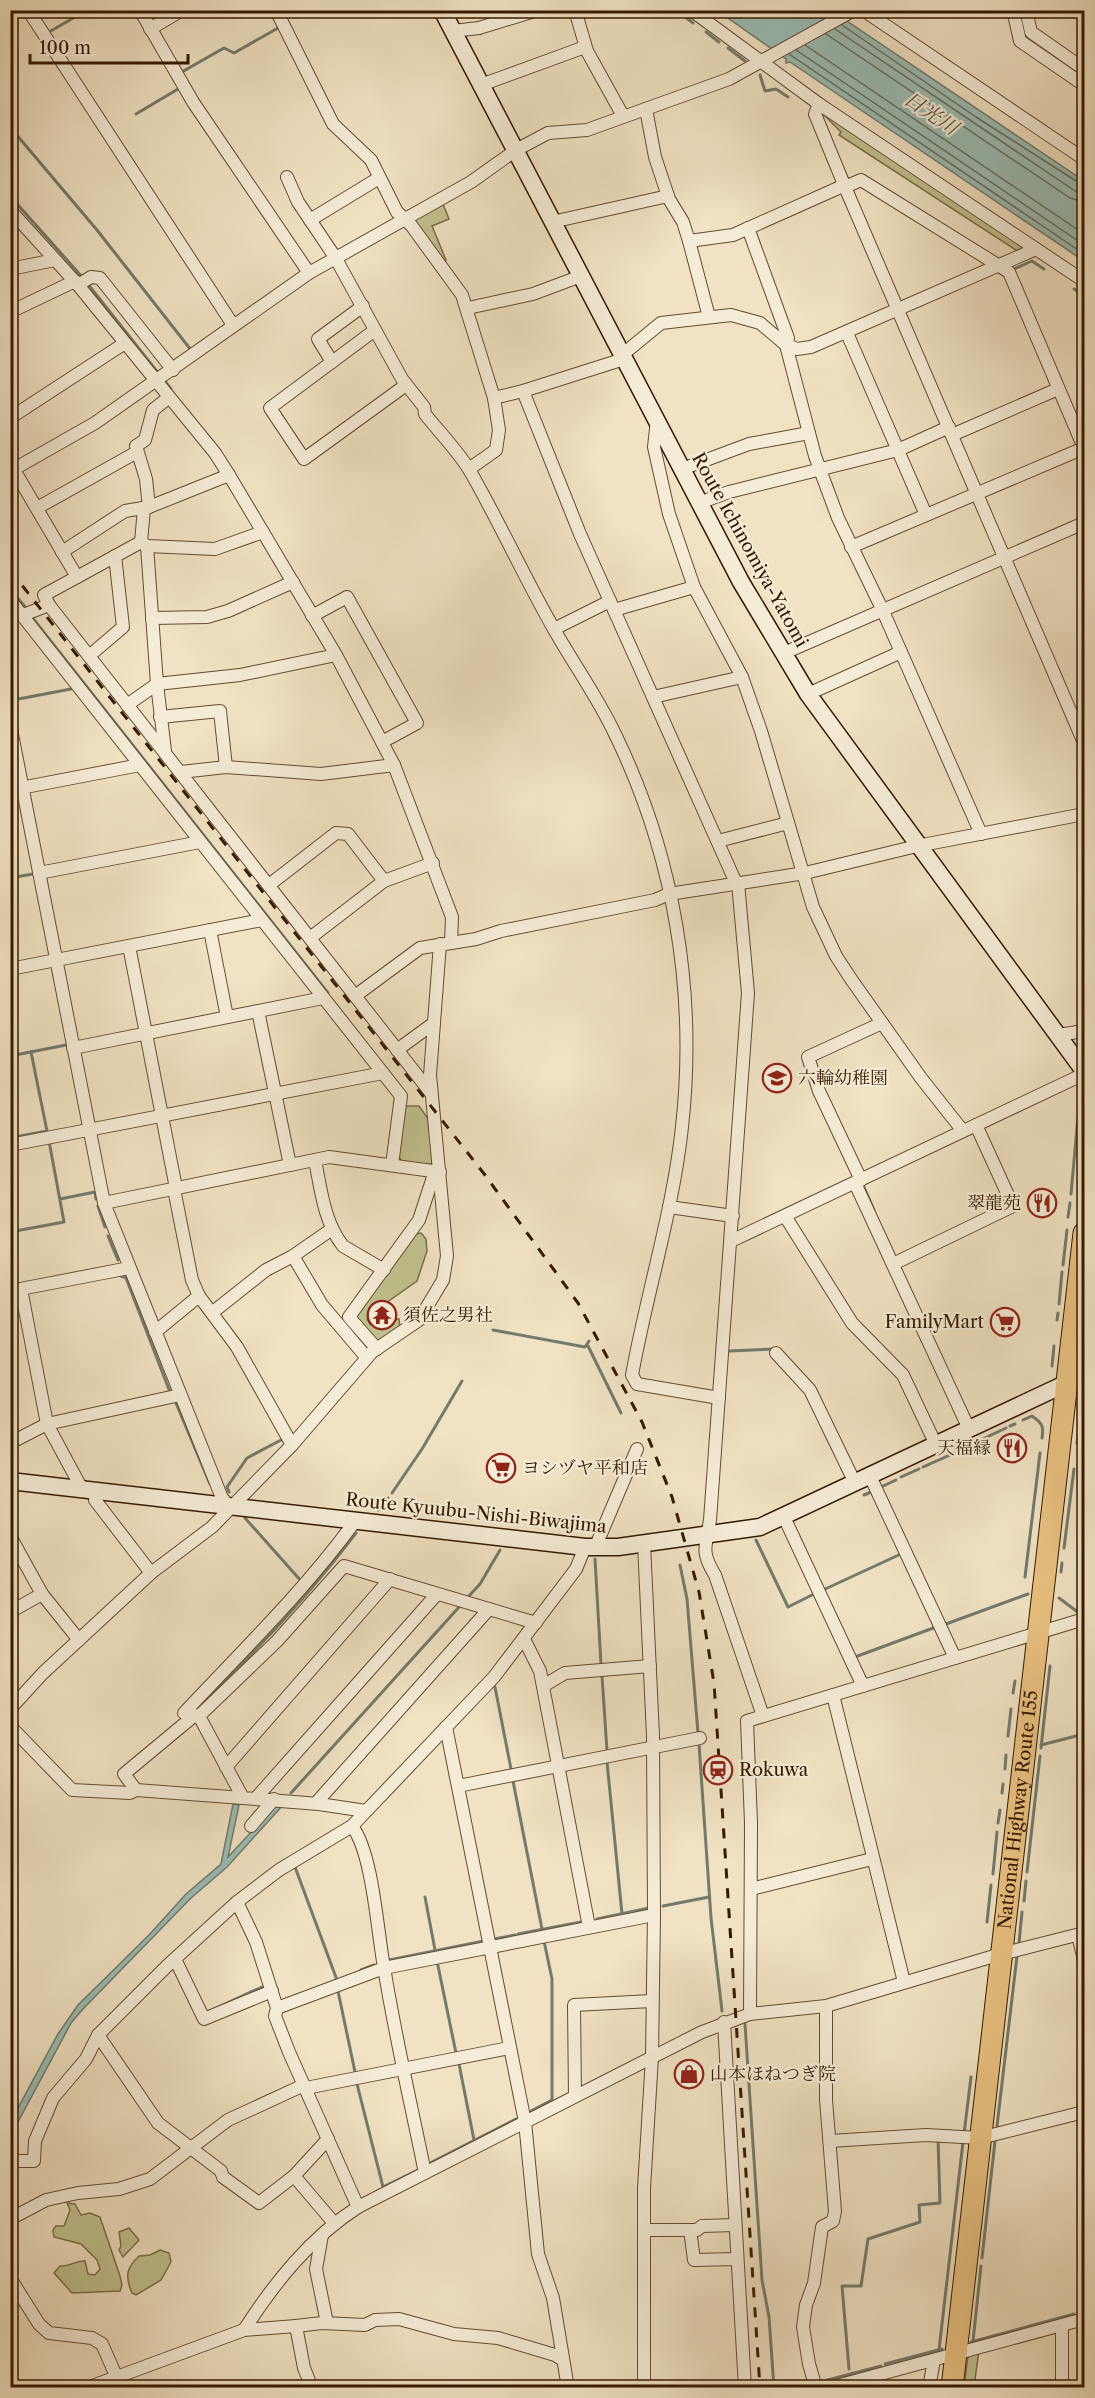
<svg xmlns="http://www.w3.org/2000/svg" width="1095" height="2398" viewBox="0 0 1095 2398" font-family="'Libre Caslon Text','Noto Serif JP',serif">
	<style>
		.green { fill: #c0c18e; stroke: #7a6d47; stroke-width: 1.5 }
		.water { fill: #9abdb5; stroke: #727b6d; stroke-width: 1.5 }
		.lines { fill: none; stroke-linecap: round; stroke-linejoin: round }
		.shore { stroke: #686b5a; stroke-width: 1.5 }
		.stream { stroke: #727b6d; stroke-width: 3 }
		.street-casing { stroke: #644b30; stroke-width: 14 }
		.secondary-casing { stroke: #351900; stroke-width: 19 }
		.highway-casing { stroke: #351900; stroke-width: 23 }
		.street { stroke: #f5ecd7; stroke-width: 12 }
		.secondary { stroke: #f5ecd7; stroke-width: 16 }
		.highway { stroke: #e8c181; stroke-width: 21 }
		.rail { stroke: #351900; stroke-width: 3; stroke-dasharray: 10 10; stroke-linecap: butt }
		.labels { text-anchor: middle; stroke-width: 4.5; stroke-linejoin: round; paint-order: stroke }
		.street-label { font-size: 18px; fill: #351900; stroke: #f5ecd7 }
		.poi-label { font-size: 18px; fill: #351900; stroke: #f5ecd7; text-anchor: start }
		.water-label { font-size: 20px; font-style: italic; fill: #58523f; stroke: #f5ecd7 }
	</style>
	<rect width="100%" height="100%" fill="#f0e2c2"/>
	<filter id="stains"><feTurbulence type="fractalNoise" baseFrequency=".00333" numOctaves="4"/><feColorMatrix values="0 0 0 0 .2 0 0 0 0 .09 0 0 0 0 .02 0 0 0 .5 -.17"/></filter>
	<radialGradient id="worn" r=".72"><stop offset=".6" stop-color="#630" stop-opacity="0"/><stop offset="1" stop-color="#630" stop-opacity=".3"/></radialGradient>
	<g class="green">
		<path d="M821,112l204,136 -6,4 -180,-117 2,-3z"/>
		<path d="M443,204l6,15 -17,7 14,34h-4l-29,-37 1,-4z"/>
		<path d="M405,1106h14l12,17 1,40 -3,2 -27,-4 -3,-4z"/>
		<path d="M421,1233l5,6 1,12 -10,30 -48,34 -2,4 3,5 29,-5 1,10 -24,14 -22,-26 61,-83z"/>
		<path d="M67,2203l8,1 6,11 9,-2 10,4 20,59 2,9 -2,6 -48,2 -18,-20 6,-7c10,1 16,-6 25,-5l3,13 7,1 5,-6 -3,-9 -16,-16 -27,-7 -1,-7 3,-4h8l6,-16z"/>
		<path d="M129,2228l10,12 -16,17 -4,-7 2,-4 -2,-14z"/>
		<path d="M160,2250l9,3 2,9 -10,18 -25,15 -4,-2c-7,-16 -6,-25 7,-37l11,-1z"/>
		<path d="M979,2350l-5,37 -10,1 4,-32z"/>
	</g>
	<g class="water">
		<path d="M718,11h114l252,170v80l-294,-199 -4,1v-4z"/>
		<path d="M278,1803l6,1 -57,63 -36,31 -108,111 -12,14 -60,112v-14l47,-87 20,-29 71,-70 37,-41 35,-30 12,-60 6,1 -11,52z"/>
	</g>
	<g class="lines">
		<g class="shore">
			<path d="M842,25l134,92 108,69"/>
			<path d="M835,29l240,162 9,2"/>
			<path d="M826,34l244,164 14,4"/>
			<path d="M805,45l279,189"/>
			<path d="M796,50l288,195"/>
			<path d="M789,54l295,200"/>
		</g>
		<g class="stream">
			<path d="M676,10l17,13"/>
			<path d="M49,32l38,-22"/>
			<path d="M706,32l13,10"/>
			<path d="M1024,33l1,3 59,41"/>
			<path d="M728,48l17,13"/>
			<path d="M180,73l44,-25 10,5 44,-25"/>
			<path d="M760,75l5,16 11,-2 12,8"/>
			<path d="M136,114l42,-25"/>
			<path d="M10,127l87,103 94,120"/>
			<path d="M10,196l73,82"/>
			<path d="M1014,269l18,-8 12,8"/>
			<path d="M87,283l72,91"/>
			<path d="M1074,289l10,7"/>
			<path d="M163,379l8,10"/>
			<path d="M10,589l16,19"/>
			<path d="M31,616l297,377"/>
			<path d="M13,700l58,-11"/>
			<path d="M10,878l23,-4"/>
			<path d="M10,1056l56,-11"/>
			<path d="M10,1138l37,-7 -16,-79"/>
			<path d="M864,1187l10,23"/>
			<path d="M1071,1194l10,-111"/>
			<path d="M60,1199l35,-7 1,7"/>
			<path d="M98,1206l7,21"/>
			<path d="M1068,1217l2,-14"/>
			<path d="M10,1232l54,-10 -15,-81"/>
			<path d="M108,1236l10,24"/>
			<path d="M1063,1265l4,-35"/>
			<path d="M119,1275l7,3 44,114"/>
			<path d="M1059,1304l3,-32"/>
			<path d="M1057,1320l1,-7"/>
			<path d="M493,1330l92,17 4,-6"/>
			<path d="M588,1346l33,67"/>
			<path d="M729,1351l46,-2"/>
			<path d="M1052,1366l2,-20"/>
			<path d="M176,1403l34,81"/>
			<path d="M1080,1417l1,-12"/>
			<path d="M1023,1420l9,-4c10,7 12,10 10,22"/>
			<path d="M1010,1426l5,-2"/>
			<path d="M1077,1443l2,-15"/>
			<path d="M953,1453l53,-25"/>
			<path d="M923,1467l27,-12"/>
			<path d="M901,1477l18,-8"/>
			<path d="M881,1487l15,-7"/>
			<path d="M229,1492l-2,-5 20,-29 34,-18"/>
			<path d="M392,1493l30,-44 40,-68"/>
			<path d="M864,1495l7,-3"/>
			<path d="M378,1510l10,-12"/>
			<path d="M245,1518l57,64"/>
			<path d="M756,1540l32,67 26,-13"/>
			<path d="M1064,1548l10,-79"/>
			<path d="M595,1559l6,105"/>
			<path d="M680,1565l7,34 11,134"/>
			<path d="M1061,1572l1,-9"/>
			<path d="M1025,1577l15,-124"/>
			<path d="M823,1590l80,-37"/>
			<path d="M468,1597l12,-13 20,-34"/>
			<path d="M1059,1598l20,15 5,-2"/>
			<path d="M946,1624l82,-30"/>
			<path d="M855,1657l81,-30"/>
			<path d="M602,1676l5,75"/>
			<path d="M495,1687l16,82"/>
			<path d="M1013,1693l2,-12"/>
			<path d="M196,1709c58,-55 112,-113 160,-176"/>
			<path d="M1008,1736l3,-27"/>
			<path d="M699,1744l12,174 11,93"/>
			<path d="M1041,1745l43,-11"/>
			<path d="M1041,1748l9,-82"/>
			<path d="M607,1762l15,152"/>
			<path d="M1005,1769l1,-14"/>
			<path d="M513,1781l29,148"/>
			<path d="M291,1793l169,-187"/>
			<path d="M1002,1793l1,-9"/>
			<path d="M998,1823l2,-13"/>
			<path d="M295,1867l42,113"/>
			<path d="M1027,1872l13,-116"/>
			<path d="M993,1874l4,-42"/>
			<path d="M425,1897l10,53"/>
			<path d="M1024,1901l2,-20"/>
			<path d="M663,1906l46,-9"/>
			<path d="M597,1919l52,-11"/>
			<path d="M987,1922l4,-37"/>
			<path d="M518,1934l63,-12"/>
			<path d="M494,1939l21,-4"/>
			<path d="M1019,1943l3,-31"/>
			<path d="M389,1960l95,-19"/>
			<path d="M437,1961l19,92"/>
			<path d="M1079,1962l5,18"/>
			<path d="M361,1970l13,-5"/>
			<path d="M338,1991l17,81"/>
			<path d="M214,2009l48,-22"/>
			<path d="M745,2024l17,256 7,37 5,71"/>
			<path d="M459,2064l15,76"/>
			<path d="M357,2084l26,103 35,-17"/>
			<path d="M531,2111l21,-11v-121l-8,-38"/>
			<path d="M997,2126l20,-170"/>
			<path d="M964,2134l7,-57"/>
			<path d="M432,2162l84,-43"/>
			<path d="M982,2258l13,-117"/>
			<path d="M1078,2313l6,-1"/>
			<path d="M973,2341l8,-75"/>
			<path d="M971,2342l103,-28"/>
			<path d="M939,2350l24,-208"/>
			<path d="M885,2364l57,-15"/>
			<path d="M849,2369l-7,-83h19l7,-47 52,-17 -1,-17 21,-2 -2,-64"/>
			<path d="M820,2382l61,-16"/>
			<path d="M798,2388l13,-4"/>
		</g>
		<g class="street-casing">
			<g id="street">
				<path d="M28,10l205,315"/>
				<path d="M140,10l53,92 116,171"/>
				<path d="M276,10l57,114 38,36 26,52 14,13 51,70 32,103 5,32 -3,20 -27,19"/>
				<path d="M575,10l12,41 36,65"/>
				<path d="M691,10l128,94 265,177"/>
				<path d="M863,10l221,149"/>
				<path d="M1013,10l7,31 64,44"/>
				<path d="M1026,10l5,22 53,37"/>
				<path d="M150,29l32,-19"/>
				<path d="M453,31l26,-3 59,-18"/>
				<path d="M481,85l104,-38"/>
				<path d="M819,104l-4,10 30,73 239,556"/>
				<path d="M646,109l9,48 14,42 14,23 6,19 20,76"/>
				<path d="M287,177l11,25 37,55 67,122 22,28 1,7c15,19 33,37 45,57 30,52 55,108 85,160 20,35 43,67 60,103 59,121 82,258 67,393 -9,84 -35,165 -50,248l5,9 82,14"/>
				<path d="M845,187l16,-7 148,92 75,176"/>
				<path d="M10,210l68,75 137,168 14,22 107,180 58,110 58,152 -1,26"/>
				<path d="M310,220l69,-42"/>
				<path d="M552,222l116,-26"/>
				<path d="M748,228l40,110 -2,7 29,111 23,62 45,93 98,223"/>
				<path d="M689,241l44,-6 112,-50"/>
				<path d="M10,269l45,-9"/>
				<path d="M78,285l13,-8 9,1 73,92"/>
				<path d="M468,308l65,-14 48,-18"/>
				<path d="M10,312l65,-31"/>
				<path d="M375,330l-105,78 34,51 102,-74"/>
				<path d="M847,333l79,182"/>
				<path d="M622,355l39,-32 70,-8 29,8 26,22 11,4 14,-2 225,-98"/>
				<path d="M332,362l-14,-23 45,-33"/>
				<path d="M523,391l57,143 156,349"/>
				<path d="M494,398l29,-7 101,-32"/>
				<path d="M10,418l115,-75"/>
				<path d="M657,420l-3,27 15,67 25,73 48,90 19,54 52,176 23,49 15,23 70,99 42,53"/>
				<path d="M952,435l106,-46"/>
				<path d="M10,463l67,114 -33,18 5,10 -26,10"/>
				<path d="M14,469l81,-46 214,-150 162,-91 45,-32 32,-17 39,-3 142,-51 125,-69"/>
				<path d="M682,469l67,-25 60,-11"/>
				<path d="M699,503l30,-11 169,-42 51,-23"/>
				<path d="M149,507l-3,-28 -10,-33 9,-6 8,-30 15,-12"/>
				<path d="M37,508l100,-56"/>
				<path d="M141,542l3,-34"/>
				<path d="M147,546l10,138 8,67"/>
				<path d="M851,547l233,-99"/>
				<path d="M62,552l63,-41 24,-4 80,-32"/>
				<path d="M77,577l64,-35 6,4 68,3 48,-17"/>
				<path d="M10,600l391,496 -9,69"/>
				<path d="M49,605l382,488"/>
				<path d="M614,610l80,-23"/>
				<path d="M312,616l35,-19 70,126 -35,19"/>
				<path d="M152,618l55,-1 21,-6 65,-29"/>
				<path d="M554,629l56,-28"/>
				<path d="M784,653l300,-130"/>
				<path d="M89,656l34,-29 -8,-71"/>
				<path d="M808,694l93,-42"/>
				<path d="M653,697l89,-20"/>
				<path d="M127,705l30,-21 83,-9 96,-20"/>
				<path d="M160,717l60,-6 6,56"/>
				<path d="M10,724l94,479 118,295 8,9"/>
				<path d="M181,772l45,-5 95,7 73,-9"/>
				<path d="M10,790l130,-25"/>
				<path d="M718,841l70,-18"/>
				<path d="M39,873l161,-31"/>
				<path d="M738,883l10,110 -38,527c-4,26 -10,31 5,55l48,141"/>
				<path d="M269,885l67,-52 12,1 36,47"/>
				<path d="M210,930l17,87"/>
				<path d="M310,938l74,-57 49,-18"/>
				<path d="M129,946l47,242"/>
				<path d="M10,969l252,-49"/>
				<path d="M355,996l65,-48 56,-9 25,-8 154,-31 14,-6 136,-21 112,-27 167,-32"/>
				<path d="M258,1011l32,154"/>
				<path d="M1058,1035l26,-4"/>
				<path d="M73,1048l250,-50"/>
				<path d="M397,1050l37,-27"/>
				<path d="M10,1145l373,-72"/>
				<path d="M315,1160c6,30 9,62 28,86l41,24"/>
				<path d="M861,1180l-42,-89 -11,-34 74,-34"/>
				<path d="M855,1183l114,246"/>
				<path d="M174,1189l18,91 7,16 38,51 55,98"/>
				<path d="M104,1203l225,-46 111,15"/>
				<path d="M669,1207l64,9"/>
				<path d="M785,1216l67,107 51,52 33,70"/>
				<path d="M731,1241l353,-167"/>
				<path d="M293,1256l29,49 45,53"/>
				<path d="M893,1264l120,-58 -37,-81"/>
				<path d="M21,1289l26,135 35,65"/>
				<path d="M10,1291l119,-23"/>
				<path d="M213,1312l53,-42 27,-14 39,-27"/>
				<path d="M155,1332l44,-36"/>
				<path d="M377,1349l-28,-32 70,-97 16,-49"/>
				<path d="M776,1353l34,37 45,93"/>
				<path d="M10,1443l37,-19 133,-29"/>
				<path d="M870,1476l85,182"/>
				<path d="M97,1491l-2,9 56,73"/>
				<path d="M784,1517l79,169"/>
				<path d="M10,1536l32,58 37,46"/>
				<path d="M595,1548l42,-99"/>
				<path d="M10,1612l32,-18"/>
				<path d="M524,1639l16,32 49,256"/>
				<path d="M543,1686l22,-13 85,-7"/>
				<path d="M833,1695l71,287"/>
				<path d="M10,1709l33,-36 108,-100 61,-46 80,-82 80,-93 47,-32 24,-40 4,-24 -17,-181 10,-131"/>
				<path d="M184,1713c59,-63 121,-123 172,-193"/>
				<path d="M10,1726l62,64 58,3 6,-3 107,8"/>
				<path d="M446,1727l79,395 13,132 15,44 15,90"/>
				<path d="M226,1767l164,-188"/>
				<path d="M458,1786l242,-48"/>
				<path d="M136,1790l-12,-16 71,-59"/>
				<path d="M256,1798l181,-204"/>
				<path d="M316,1803l173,-194"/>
				<path d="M366,1811l-47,-7 -76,-6 -44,-82 78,-75 67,-75 192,57"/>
				<path d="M251,1826l23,-27"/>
				<path d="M352,1826c21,28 25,104 32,141 11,69 27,137 41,206"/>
				<path d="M751,1889l121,-30"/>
				<path d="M237,1902l19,40 21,66 -2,8 14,36 69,155"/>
				<path d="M1078,1935l6,25"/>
				<path d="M175,1959l29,60 68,-28"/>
				<path d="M277,2008l107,-40 270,-53"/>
				<path d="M750,2014l1,-191 -4,-102 337,-102"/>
				<path d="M724,2022l21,366"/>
				<path d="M98,2035l60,88 63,48 2,6 36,26 35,-27 40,47"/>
				<path d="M306,2088l203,-40"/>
				<path d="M575,2096l-1,-91 78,-4"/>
				<path d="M830,2141l96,-6 54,3 104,-26"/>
				<path d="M10,2161h24l1,-20 18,-43 33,-39 12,-24 69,-69 70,-64 42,-32 73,-44 142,-149 82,-108 9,-22"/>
				<path d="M294,2176l34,-37"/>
				<path d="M10,2219l36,-19 32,-7 41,-4 31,-10 78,-59 76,-35"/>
				<path d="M645,2230h52l5,-4 33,-1"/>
				<path d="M690,2230l4,30 43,-1"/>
				<path d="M322,2235l-6,34 11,54"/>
				<path d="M10,2278l29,46 10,9 43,5 10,6 14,32"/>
				<path d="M1062,2325v63"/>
				<path d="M296,2326l26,-3 43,2 10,-5 24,-1 55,15 44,4 57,17 8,5"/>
				<path d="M244,2330c31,-48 66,-92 114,-123l344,-175 48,-18 76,-8 175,-52 83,-21"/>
				<path d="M10,2384l6,4"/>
				<path d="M87,2388l157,-58 52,-4 8,42 8,20"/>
				<path d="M644,2388v-200l8,-131 2,-142 -1,-179 -9,-192"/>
				<path d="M816,2388l-7,-24 -6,-37 3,-22 8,-22 8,-56 11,-6 2,-10 -9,-111v-94"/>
				<path d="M829,2388l255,-69"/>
				<path d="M929,2388l5,-28"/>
			</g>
		</g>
		<g class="secondary-casing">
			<g id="secondary">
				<path d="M442,10l299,572 67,112 276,377"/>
				<path d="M10,1481l575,66h33l142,-20 324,-152"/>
			</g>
		</g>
		<g class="highway-casing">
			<g id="highway">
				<path id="s1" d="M952,2388l132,-1155"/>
			</g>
		</g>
		<use href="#street" class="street"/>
		<use href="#secondary" class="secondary"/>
		<use href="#highway" class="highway"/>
		<path class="rail" d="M10,570l475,605 93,128 64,119 30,75 27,95 15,91 46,705"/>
	</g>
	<defs>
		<g id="school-ring" transform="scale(1.5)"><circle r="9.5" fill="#f5ecd7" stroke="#8f2418" stroke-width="1.5"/><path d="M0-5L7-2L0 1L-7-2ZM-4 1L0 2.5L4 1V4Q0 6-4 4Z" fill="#8f2418"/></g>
		<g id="restaurant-ring" transform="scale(1.5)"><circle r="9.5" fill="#f5ecd7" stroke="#8f2418" stroke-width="1.5"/><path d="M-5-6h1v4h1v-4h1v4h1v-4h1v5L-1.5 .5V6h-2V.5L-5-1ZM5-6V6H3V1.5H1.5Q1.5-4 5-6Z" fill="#8f2418"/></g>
		<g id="temple-ring" transform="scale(1.5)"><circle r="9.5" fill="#f5ecd7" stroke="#8f2418" stroke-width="1.5"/><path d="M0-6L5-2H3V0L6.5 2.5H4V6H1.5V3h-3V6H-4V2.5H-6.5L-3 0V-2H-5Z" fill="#8f2418"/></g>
		<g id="supermarket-ring" transform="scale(1.5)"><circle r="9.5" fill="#f5ecd7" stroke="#8f2418" stroke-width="1.5"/><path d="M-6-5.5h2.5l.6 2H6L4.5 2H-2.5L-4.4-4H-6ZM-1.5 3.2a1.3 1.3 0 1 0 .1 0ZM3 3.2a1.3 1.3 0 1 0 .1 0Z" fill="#8f2418"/></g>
		<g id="station-ring" transform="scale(1.5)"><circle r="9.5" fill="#f5ecd7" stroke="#8f2418" stroke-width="1.5"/><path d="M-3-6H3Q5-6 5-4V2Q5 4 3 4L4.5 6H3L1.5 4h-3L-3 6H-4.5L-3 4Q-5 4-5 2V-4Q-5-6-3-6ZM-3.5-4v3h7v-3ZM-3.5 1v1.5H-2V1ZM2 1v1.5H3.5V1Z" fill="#8f2418"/></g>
		<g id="shop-ring" transform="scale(1.5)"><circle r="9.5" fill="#f5ecd7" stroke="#8f2418" stroke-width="1.5"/><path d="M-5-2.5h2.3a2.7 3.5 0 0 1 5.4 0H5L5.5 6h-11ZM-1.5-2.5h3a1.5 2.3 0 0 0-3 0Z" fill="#8f2418"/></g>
	</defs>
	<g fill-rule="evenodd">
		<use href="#school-ring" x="777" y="1078"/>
		<use href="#restaurant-ring" x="1042" y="1203"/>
		<use href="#temple-ring" x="382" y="1315"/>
		<use href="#supermarket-ring" x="1005" y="1322"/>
		<use href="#restaurant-ring" x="1012" y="1448"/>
		<use href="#supermarket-ring" x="501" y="1468"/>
		<use href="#station-ring" x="718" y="1770"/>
		<use href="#shop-ring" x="689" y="2074"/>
	</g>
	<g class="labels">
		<g class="street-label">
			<text transform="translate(750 550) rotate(61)" y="6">Route Ichinomiya-Yatomi</text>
			<text transform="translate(476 1513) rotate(6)" y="6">Route Kyuubu-Nishi-Biwajima</text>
			<text dy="6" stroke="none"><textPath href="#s1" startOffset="582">National Highway Route 155</textPath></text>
		</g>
		<g class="poi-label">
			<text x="798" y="1084">六輪幼稚園</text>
			<text x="1021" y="1209" text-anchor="end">翠龍苑</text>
			<text x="403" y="1321">須佐之男社</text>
			<text x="984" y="1328" text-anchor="end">FamilyMart</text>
			<text x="991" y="1454" text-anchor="end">天福縁</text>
			<text x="522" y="1474">ヨシヅヤ平和店</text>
			<text x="739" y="1776">Rokuwa</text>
			<text x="710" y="2080">山本ほねつぎ院</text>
		</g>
		<g class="water-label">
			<text transform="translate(931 113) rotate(34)" y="7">日光川</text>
		</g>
	</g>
	<rect width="1095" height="2398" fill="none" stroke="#f0e2c2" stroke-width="36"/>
	<rect x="12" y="12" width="1071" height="2374" fill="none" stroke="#351900" stroke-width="3"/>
	<rect x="18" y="18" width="1059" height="2362" fill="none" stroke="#351900" stroke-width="1.5"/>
	<path d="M30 54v9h158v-9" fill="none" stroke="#351900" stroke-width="3"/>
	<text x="39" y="54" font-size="18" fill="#351900" stroke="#f5ecd7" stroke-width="4.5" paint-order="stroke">100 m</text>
	<rect width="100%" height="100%" filter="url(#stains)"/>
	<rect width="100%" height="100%" fill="url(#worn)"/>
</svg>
